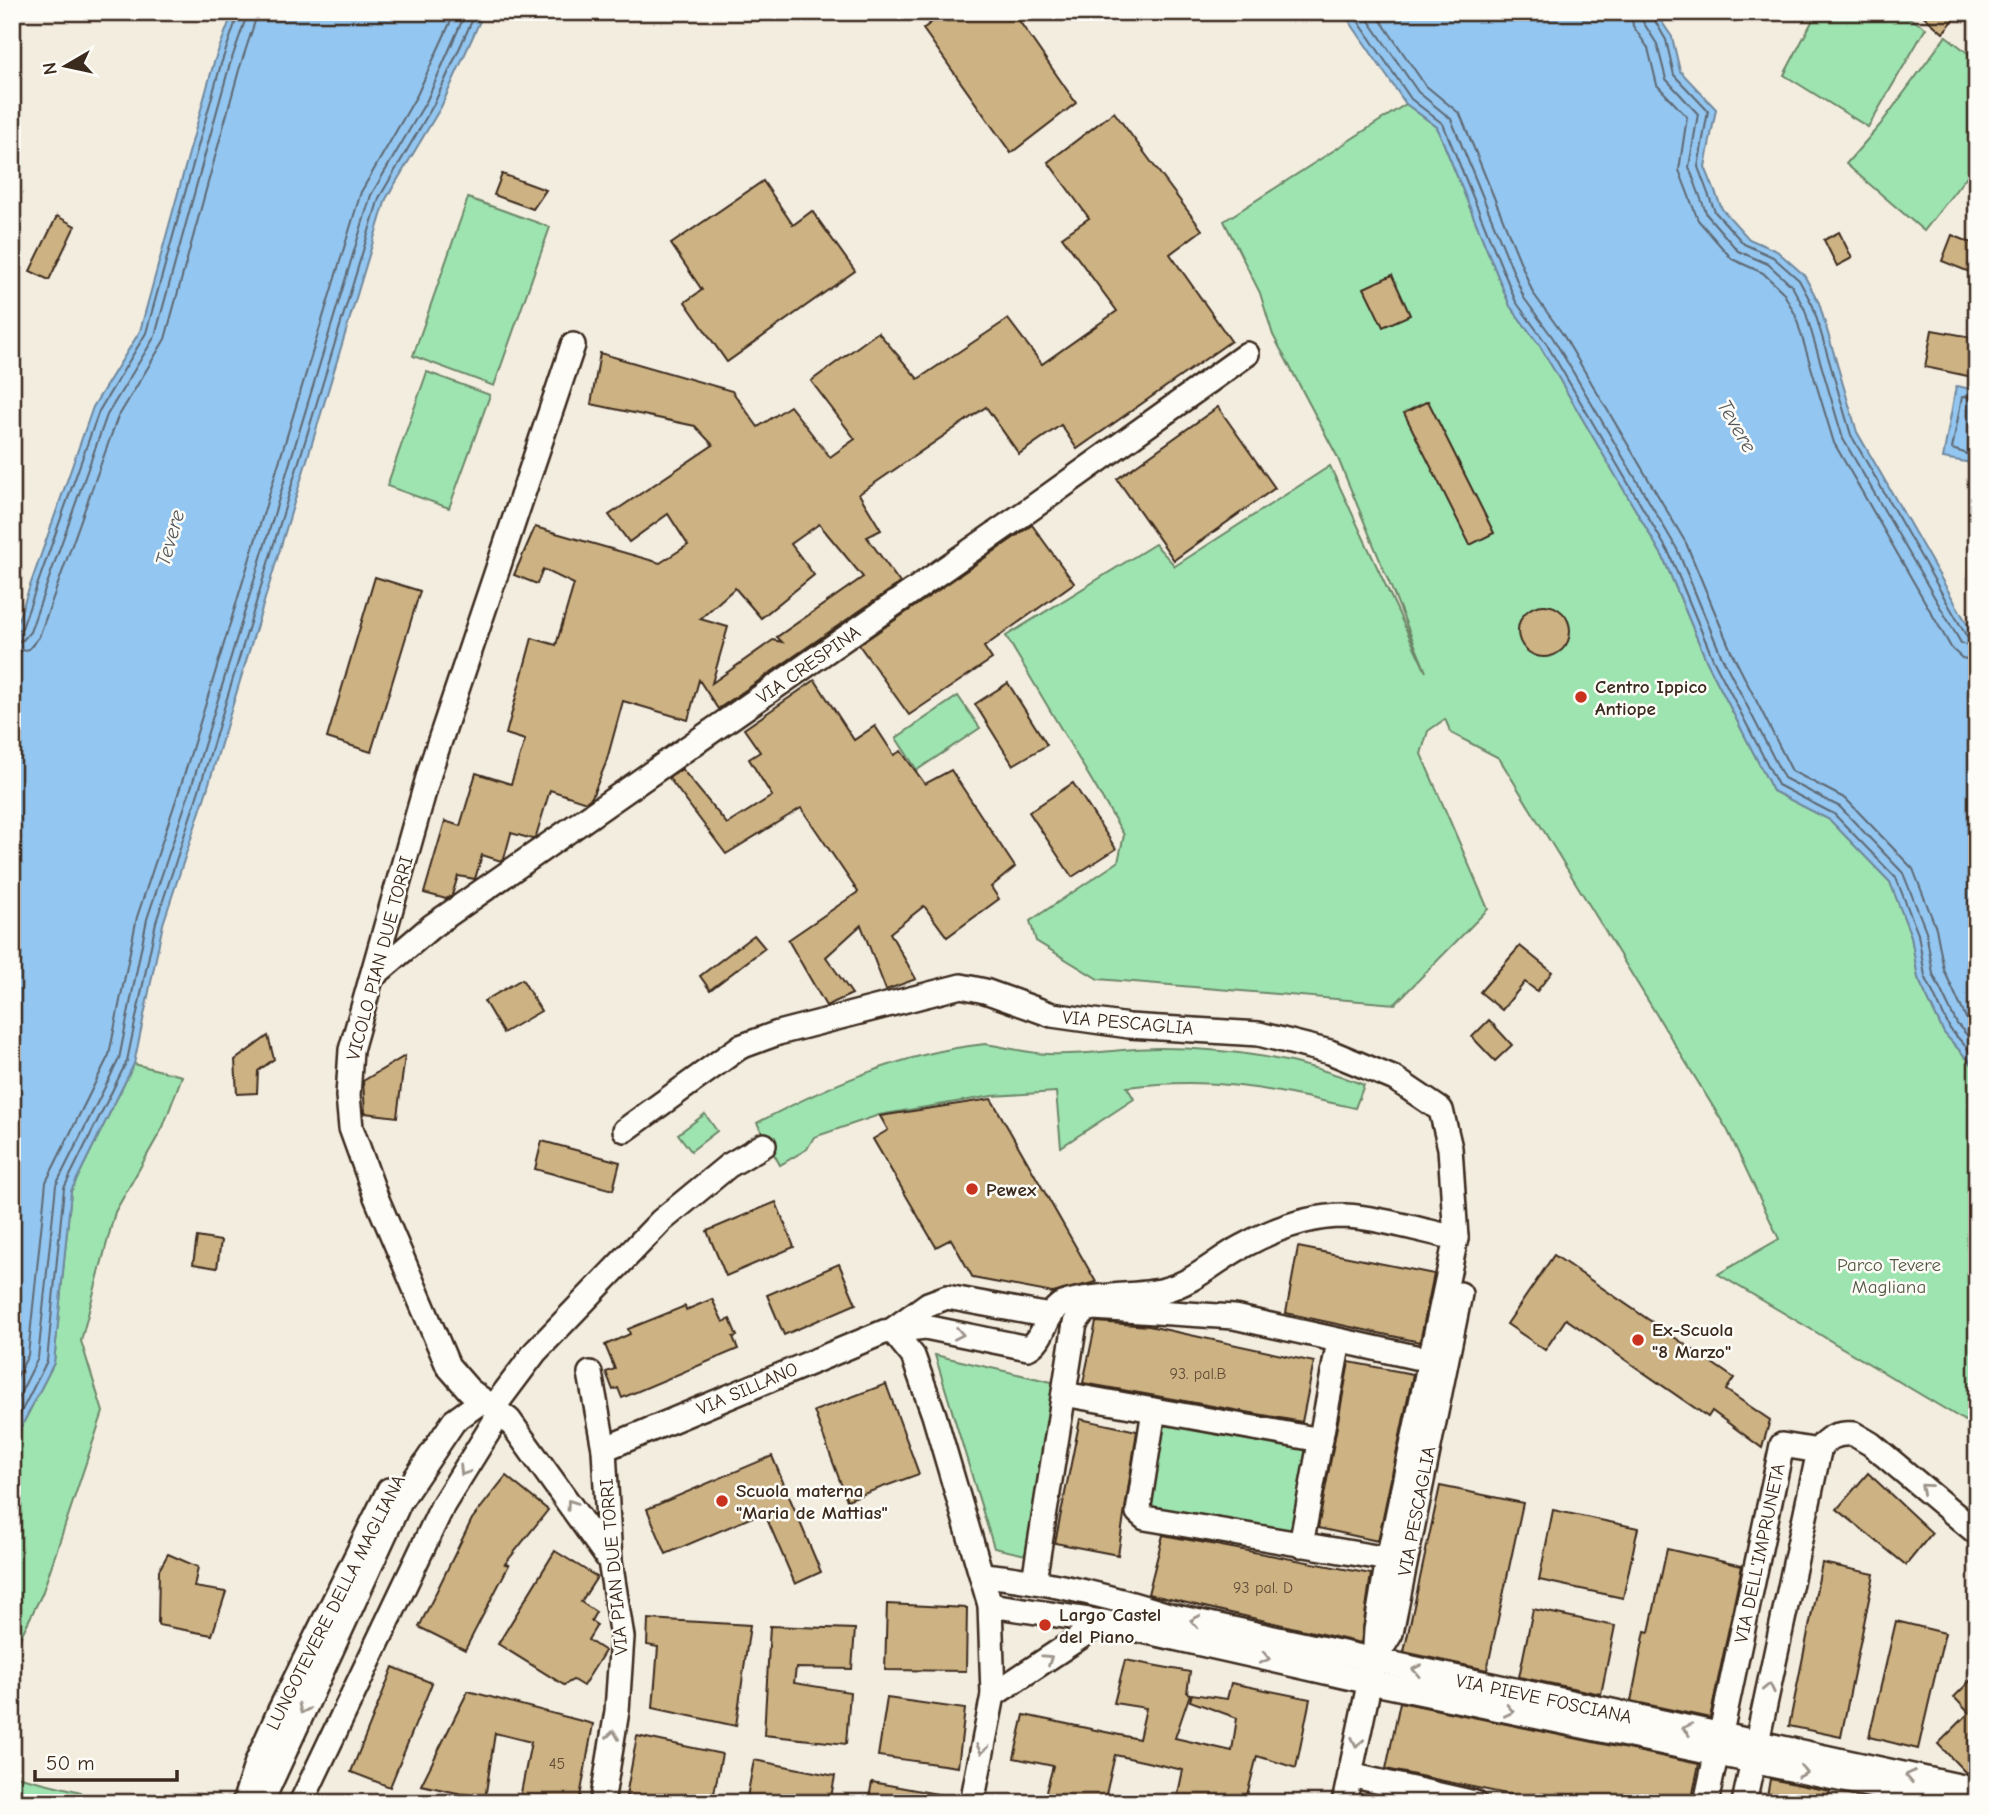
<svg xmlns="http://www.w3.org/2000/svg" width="1989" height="1815" viewBox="0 0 1989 1815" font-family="'Comic Neue',sans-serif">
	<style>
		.green { fill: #9ee4b1; stroke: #6c8768; stroke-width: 2 }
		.water { fill: #93c6f0; stroke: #70889c; stroke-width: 2 }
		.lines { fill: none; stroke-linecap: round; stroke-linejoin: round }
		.shore { stroke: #5e6872; stroke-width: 2 }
		.building { fill: #cdb283; stroke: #3b2a1e; stroke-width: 2; fill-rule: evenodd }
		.street-casing { stroke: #3b2a1e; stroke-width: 28 }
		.street { stroke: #fdfcf7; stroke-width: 23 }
		.oneway { stroke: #9c938a }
		.poi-dot { fill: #c8321e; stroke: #fdfcf7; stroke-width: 2.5 }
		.labels { text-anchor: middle; stroke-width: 5; stroke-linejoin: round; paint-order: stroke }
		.number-label { font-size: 16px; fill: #604c37 }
		.street-label { font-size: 19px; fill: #3b2a1e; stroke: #fdfcf7 }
		.poi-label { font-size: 19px; font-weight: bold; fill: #3b2a1e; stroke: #fdfcf7; text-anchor: start }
		.park-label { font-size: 19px; fill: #545843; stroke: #fdfcf7 }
		.water-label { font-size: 21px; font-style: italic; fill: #55595d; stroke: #fdfcf7 }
	</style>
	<rect width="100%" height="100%" fill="#f3ede0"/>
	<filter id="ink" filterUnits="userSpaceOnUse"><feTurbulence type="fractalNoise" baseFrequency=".0143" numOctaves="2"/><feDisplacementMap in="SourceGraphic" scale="14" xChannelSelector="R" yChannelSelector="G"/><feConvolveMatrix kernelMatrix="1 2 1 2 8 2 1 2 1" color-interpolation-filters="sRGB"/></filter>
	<g filter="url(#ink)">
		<g class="green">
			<path d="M1817,12h82l27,16 -58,99 -84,-52z"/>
			<path d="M1946,36l31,24v103l-53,68 -78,-67 34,-39z"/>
			<path d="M1406,104l31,23 73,179 30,40 123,211 44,105 66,129 57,29 60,62 21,54 7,42 26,55 33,37v358l-259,-154 61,-35 -51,-108 -229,-373 -48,-25 -6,-14 -17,12 -7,23 67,155 -93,95 -297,-25 -62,-38 -6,-20 88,-59 6,-27 -118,-199 149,-92 20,22 155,-100 96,206 -89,-216 -64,-121 -13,-42 -36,-72z"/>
			<path d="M468,198l82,29 -56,159 -81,-30z"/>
			<path d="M427,372l63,23 -41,113 -62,-22z"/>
			<path d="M958,696l22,32 -63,42 -21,-32z"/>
			<path d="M985,1044c21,3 42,9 63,10 37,2 74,-6 112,-6 67,0 142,11 204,37l-9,23c-85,-19 -139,-32 -228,-21l7,12 -73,48 -5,-55 -64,4 -113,19 -65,22 -7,12 -27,16 -23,-42c70,-37 148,-71 228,-79z"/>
			<path d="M134,1064l48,12 -19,51 -48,85 -34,129 22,71 -61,182 -30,60v-209l42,-82 17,-172z"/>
			<path d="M705,1114l12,17 -26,20 -13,-17z"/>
			<path d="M935,1355l121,28 -30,172 -32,-7z"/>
			<path d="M1162,1422l144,27 -15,90 -144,-27z"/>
			<path d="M12,1775l69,17 -3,11h-66z"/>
		</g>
		<g class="water">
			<path d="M233,12h251l-43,95 -55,92 -179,591 -44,134 -29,140 -63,127 -17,172 -42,82v-808l81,-230 47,-76 74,-269z"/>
			<path d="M1343,12h312l17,25 8,34 36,38 -11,58 17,42 27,30 28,12 27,24 15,28 38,129 120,209v429l-33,-37 -26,-55 -7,-42 -21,-54 -60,-62 -57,-29 -66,-129 -44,-105 -123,-211 -30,-40 -73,-179 -31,-23z"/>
			<path d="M1956,386l21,4v74l-34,-6z"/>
		</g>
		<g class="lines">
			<g class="shore">
				<path d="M1352,12l59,87 32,25 73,178 30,41 123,210 44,106 65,126 56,29 62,64 22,56 7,42 25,53 27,30"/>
				<path d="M1363,12l55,80 33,27 73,179 29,40 124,211 44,106 63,123 56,29 63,66 23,58 7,43 24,50 20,22"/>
				<path d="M1375,12l50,73 35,29 73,179 29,40 124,210 45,108 61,120 54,28 67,70 23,59 8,42 22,48 11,12"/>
				<path d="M1631,12l2,14 15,22 9,37 30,32 -8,53 19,50 34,39 31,14 20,19 12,22 39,129 118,206 10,9 15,3"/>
				<path d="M1641,12l2,10 14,22 9,35 32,35 -9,53 18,48 31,36 30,13 24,22 13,24 38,129 118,204 16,7"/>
				<path d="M1650,12l16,28 8,35 34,36 -10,56 17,45 29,32 29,13 26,23 14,26 38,129 116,202 10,5"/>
				<path d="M1977,396l-15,1 -10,52 25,8"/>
				<path d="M12,634l10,-6 77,-217 47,-78 75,-269 18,-52"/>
				<path d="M12,642l11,-2 7,-8 77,-217 48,-79 74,-269 19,-55"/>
				<path d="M12,653l17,-4 10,-12 78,-218 48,-80 74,-269 19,-58"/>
				<path d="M12,1387l16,-32 18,-173 63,-127 28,-138 45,-135 179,-590 56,-97 38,-83"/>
				<path d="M12,1410l26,-52 18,-173 63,-126 28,-140 45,-134 179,-590 56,-95 39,-88"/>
				<path d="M12,1430l35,-69 17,-173 63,-127 29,-139 44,-135 179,-589 55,-94 42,-92"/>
			</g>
		</g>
		<g class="building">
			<path d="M944,12h69l63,91 -65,50 -88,-124z"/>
			<path d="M1919,12h41l-17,21z"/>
			<path d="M1114,112l88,118 -32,24 61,87 -154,108 -16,-24 -42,29 -33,-47 -127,87 22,36 -14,7 33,46 -182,126 -19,-29 -11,40 -65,-19 -17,62 -14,34 -6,5 -36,-12 -14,46 -4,3 -21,-6 -7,26 -3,2 -19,-6 -7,24 -17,-3 -6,19 -6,4 -22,-6 21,-72 15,5 16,-53 35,11 14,-44 -19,-6 26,-96 24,7 18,-61 -31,-15 -6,15 -23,-9 21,-48 125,36 28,-18 -20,-31 -39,28 -20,-27 104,-70 -18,-19 -104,-22 9,-51 132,38 26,36 32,-21 40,51 25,-18 -44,-58 67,-49 40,47 90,-60 34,45 75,-53 -55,-74 27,-19 -41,-56zM819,524l44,53 -86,60 5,5 -9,-2 -61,43 16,-56 -28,-8 35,-31 26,30 53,-43 -23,-31z"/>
			<path d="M502,174l44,16 -13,19 -39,-14z"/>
			<path d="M763,181l30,44 19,-14 43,60 -128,91 -42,-60 17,-12 -31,-46z"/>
			<path d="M57,216l18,10 -26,54 -19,-9z"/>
			<path d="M1839,232l13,26 -15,8 -13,-26z"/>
			<path d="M1952,235l25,10v30l-35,-14z"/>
			<path d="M1392,275l18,40 -27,12 -19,-39z"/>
			<path d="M1932,330l45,8v40l-52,-11z"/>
			<path d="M1428,401l66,132 -24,12 -66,-132z"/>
			<path d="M1218,407l57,81 -101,72 -57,-81z"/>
			<path d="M1032,525l42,58 -90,64 8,12 -83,56 -50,-70z"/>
			<path d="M375,577l45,14 -49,161 -44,-14z"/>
			<circle cx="1544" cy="631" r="26"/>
			<path d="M815,680l39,60 21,-14 19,29 7,-4 24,33 26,-14 64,97 -24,20 8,12 -52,38 -23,-31 -34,27 26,46 -30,11 -25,-65 -35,32 26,37 -26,12 -38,-66 70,-48 -57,-84 -75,46 -57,-76 13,-9 45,55 45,-28 -23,-37 11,-7 -16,-23z"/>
			<path d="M1008,683l39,62 -34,20 -38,-61z"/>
			<path d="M1073,783l43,66 -44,28 -43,-65z"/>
			<path d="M754,935l11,13 -55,42 -10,-14z"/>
			<path d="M1520,946l32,26 -15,19 -12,-9 -23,28 -22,-18z"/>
			<path d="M522,979l19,32 -38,22 -19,-32z"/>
			<path d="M1489,1020l23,25 -17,16 -23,-24z"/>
			<path d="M268,1036l6,23 -16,12 -1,22 -20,1 -2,-34z"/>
			<path d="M405,1056l-8,61 -32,-4 -2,-32z"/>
			<path d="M991,1099l5,8 100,175 -43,11 -80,-15 -22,-39 -15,8 -63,-108 15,-9 -8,-14z"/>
			<path d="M542,1141l78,21 -7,28 -78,-21z"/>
			<path d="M776,1202l18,45 -68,29 -19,-45z"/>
			<path d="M197,1237l24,4 -4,27 -24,-4z"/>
			<path d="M1298,1247l136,27 -14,68 -134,-29z"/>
			<path d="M1554,1255l180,123 -8,12 44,30 -8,28 -50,-37 -4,6 -142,-98 -21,31 -38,-26z"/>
			<path d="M839,1264l17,40 -72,31 -17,-40z"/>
			<path d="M712,1299l11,23 7,-3 7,17 -4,1 5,12 -116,49 -4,-10 -5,2 -7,-18 9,-3 -10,-24 25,-11 -2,-5 57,-23 1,4z"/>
			<path d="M1096,1322l53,4 165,36 -12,60 -219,-39z"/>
			<path d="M1349,1362l64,12 -35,167 -60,-13z"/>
			<path d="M886,1384l33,90 -72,26 -33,-89z"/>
			<path d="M1080,1419l57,12 -19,124 -63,-12z"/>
			<path d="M772,1456l49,116 -26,12 -31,-72 -98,42 -19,-45z"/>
			<path d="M1868,1473l64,60 -26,32 -69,-56z"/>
			<path d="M506,1476l42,34 -43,54 4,1 -44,85 -46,-23 53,-108z"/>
			<path d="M1440,1486l83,17 -36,167 -83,-18z"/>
			<path d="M1553,1510l85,18 -15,70 -84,-18z"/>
			<path d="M1163,1535l208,39 -10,69 -213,-49z"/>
			<path d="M1667,1549l75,17 -32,152 -79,-17 14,-70 4,1z"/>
			<path d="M555,1551l42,26 -16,25 15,10 -5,9 6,4 -9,15 17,11 -22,35 -10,-6 -9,5 -66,-41z"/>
			<path d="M168,1554l30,13 -4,20 32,5 -14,43 -54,-10 1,-55z"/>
			<path d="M1822,1563l52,11 -33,163 -52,-11z"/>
			<path d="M887,1604l80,4 -1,63 -81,-1z"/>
			<path d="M1533,1609l82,17 -14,68 -82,-17z"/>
			<path d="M648,1619l102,6 -14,101 -83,-18 5,-61 -11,-2z"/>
			<path d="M1896,1621l49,12 -27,116 -49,-12z"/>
			<path d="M770,1626l85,3 -3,40 -56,-1 -2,15 56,9 -4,52 -82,-9z"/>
			<path d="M1125,1660l65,12 -3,21 3,1 -15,44 57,13 5,-33 -47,-17 2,-7 35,5 4,-16 79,16 -14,69 -39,-12 -12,47h-69l7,-33 -68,-15 -11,48h-61l10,-37 -39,-8 10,-43 115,24 7,-31 -32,-5z"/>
			<path d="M393,1667l39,16 -42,104 -39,-15z"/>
			<path d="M1977,1674v102l-11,-3 -28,-29 31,-31 -15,-16z"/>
			<path d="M468,1691l125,33 -14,79h-60l12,-61 -36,-9 -10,66 -64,-14z"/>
			<path d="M887,1698l78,11 -7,58 -80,-11z"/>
			<path d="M1400,1702l299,62 -8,39h-141l-164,-34z"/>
			<path d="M637,1736l85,18 -10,49h-52l-34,-7z"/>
			<path d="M754,1760l81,16 -5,27h-84z"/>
			<path d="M1770,1779l60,12 -3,12h-61z"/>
			<path d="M872,1782l71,13 -1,8h-74z"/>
		</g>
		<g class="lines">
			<g class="street-casing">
				<g id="street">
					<path d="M573,345l-142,422 -80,283 -3,46 3,32 25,69 72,169 21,24 40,30 101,141"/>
					<path d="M372,977l60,-51 597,-416 218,-156"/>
					<path d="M625,1130l115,-83 38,-14 183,-47 24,5 67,24 77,11 130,8 71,18 65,27 46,31 9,38 6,90 -68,321 -12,71 -2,31 -30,142"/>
					<path d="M892,1330l21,26 21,59 56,190 3,90 -21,108"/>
					<path d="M892,1330l36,-26 19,-7 103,19"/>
					<path d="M590,1373l14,76 6,112 12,76 -5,74 -15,92"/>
					<path d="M1064,1394l257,46"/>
					<path d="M493,1408l42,-56 126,-131 67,-55 36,-21"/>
					<path d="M1154,1410l-16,102 7,6 243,41"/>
					<path d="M604,1449l280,-117 41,-5 103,21c17,-9 16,-31 31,-42 19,-12 79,-9 105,-16 30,-7 52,-30 79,-44 31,-17 67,-30 102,-30 31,1 79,15 111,22"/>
					<path d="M1819,1451c6,-15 21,-18 35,-17l17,10 106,89"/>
					<path d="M1301,1545l38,-204"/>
					<path d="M983,1575c65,6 127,21 189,41l805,174"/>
					<path d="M1034,1581l41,-258 9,-12 9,-3 141,9 181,40"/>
					<path d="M990,1605l113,17 267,60 585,121"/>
					<path d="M1385,1643l6,-10 69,-339"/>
					<path d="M993,1695l110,-73"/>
					<path d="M1350,1775l125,28"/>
					<path d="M244,1803l13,-41 23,-52 109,-220"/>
					<path d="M261,1803l139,-302 54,-80 29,-21"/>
					<path d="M301,1803l142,-298 57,-92"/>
					<path d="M1706,1803l76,-358 37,6 -75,352"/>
				</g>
			</g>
			<use href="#street" class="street"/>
		</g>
		<defs><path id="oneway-chevron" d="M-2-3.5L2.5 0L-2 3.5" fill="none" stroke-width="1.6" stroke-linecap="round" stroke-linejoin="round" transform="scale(1.75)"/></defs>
		<g class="oneway">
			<use href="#oneway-chevron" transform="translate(959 1334) rotate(11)"/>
			<use href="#oneway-chevron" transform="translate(464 1471) rotate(122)"/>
			<use href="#oneway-chevron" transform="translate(1925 1488) rotate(-140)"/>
			<use href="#oneway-chevron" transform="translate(571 1504) rotate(-125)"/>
			<use href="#oneway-chevron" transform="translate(1195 1621) rotate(-169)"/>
			<use href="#oneway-chevron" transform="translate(1265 1658) rotate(13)"/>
			<use href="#oneway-chevron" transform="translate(1048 1659) rotate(-34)"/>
			<use href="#oneway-chevron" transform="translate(1417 1670) rotate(-168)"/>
			<use href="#oneway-chevron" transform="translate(1769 1688) rotate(-78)"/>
			<use href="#oneway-chevron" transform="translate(303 1709) rotate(115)"/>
			<use href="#oneway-chevron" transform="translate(1509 1711) rotate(12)"/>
			<use href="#oneway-chevron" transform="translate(1687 1729) rotate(-168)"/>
			<use href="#oneway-chevron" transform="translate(613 1735) rotate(-82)"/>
			<use href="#oneway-chevron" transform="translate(1357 1742) rotate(102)"/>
			<use href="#oneway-chevron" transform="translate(982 1749) rotate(101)"/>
			<use href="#oneway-chevron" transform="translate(1803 1772) rotate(11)"/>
			<use href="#oneway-chevron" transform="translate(1910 1776) rotate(-168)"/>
		</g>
	</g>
	<g class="poi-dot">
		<circle cx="1581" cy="697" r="7"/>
		<circle cx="972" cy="1189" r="7"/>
		<circle cx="1638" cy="1340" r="7"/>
		<circle cx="722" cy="1501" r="7"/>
		<circle cx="1045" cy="1625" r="7"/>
	</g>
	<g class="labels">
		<g class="number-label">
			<text x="1198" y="1379">93. pal.B</text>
			<text x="1263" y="1593">93 pal. D</text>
			<text x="557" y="1769">45</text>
		</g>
		<g class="street-label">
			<text transform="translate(808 664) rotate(-35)" y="7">VIA CRESPINA</text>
			<text transform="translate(379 958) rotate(-75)" y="7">VICOLO PIAN DUE TORRI</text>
			<text transform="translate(1128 1022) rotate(5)" y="7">VIA PESCAGLIA</text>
			<text transform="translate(747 1388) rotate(-23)" y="7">VIA SILLANO</text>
			<text transform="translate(1416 1511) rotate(-79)" y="7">VIA PESCAGLIA</text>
			<text transform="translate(1759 1553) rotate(-78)" y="7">VIA DELL'IMPRUNETA</text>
			<text transform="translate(613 1567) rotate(-95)" y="7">VIA PIAN DUE TORRI</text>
			<text transform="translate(335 1602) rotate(-63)" y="7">LUNGOTEVERE DELLA MAGLIANA</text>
			<text transform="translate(1544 1698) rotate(12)" y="7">VIA PIEVE FOSCIANA</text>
		</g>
		<g class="poi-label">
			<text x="1595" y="693">Centro Ippico<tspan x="1595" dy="22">Antiope</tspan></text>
			<text x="986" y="1196">Pewex</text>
			<text x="1652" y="1336">Ex-Scuola<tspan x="1652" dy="22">"8 Marzo"</tspan></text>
			<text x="736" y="1497">Scuola materna<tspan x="736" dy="22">"Maria de Mattias"</tspan></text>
			<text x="1059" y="1621">Largo Castel<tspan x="1059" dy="22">del Piano</tspan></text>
		</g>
		<g class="park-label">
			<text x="1889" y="1271">Parco Tevere<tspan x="1889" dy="22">Magliana</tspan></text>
		</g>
		<g class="water-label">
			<text transform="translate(1737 426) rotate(60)" y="7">Tevere</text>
			<text transform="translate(170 538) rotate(-74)" y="7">Tevere</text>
		</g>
	</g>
	<rect width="1989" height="1815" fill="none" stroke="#fdfcf7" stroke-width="42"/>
	<rect x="21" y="21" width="1947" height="1773" fill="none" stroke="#3b2a1e" stroke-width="2.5" filter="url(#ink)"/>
	<g transform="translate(66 66) rotate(261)" stroke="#fdfcf7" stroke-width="5" paint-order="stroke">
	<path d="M0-5L12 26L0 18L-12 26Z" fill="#3b2a1e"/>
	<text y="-10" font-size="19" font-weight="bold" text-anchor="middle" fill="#3b2a1e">N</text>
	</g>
	<path d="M35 1770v10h142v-10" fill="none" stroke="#3b2a1e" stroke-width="3.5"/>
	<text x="46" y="1770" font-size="21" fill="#3b2a1e" stroke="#fdfcf7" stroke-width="5" paint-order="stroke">50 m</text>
</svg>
